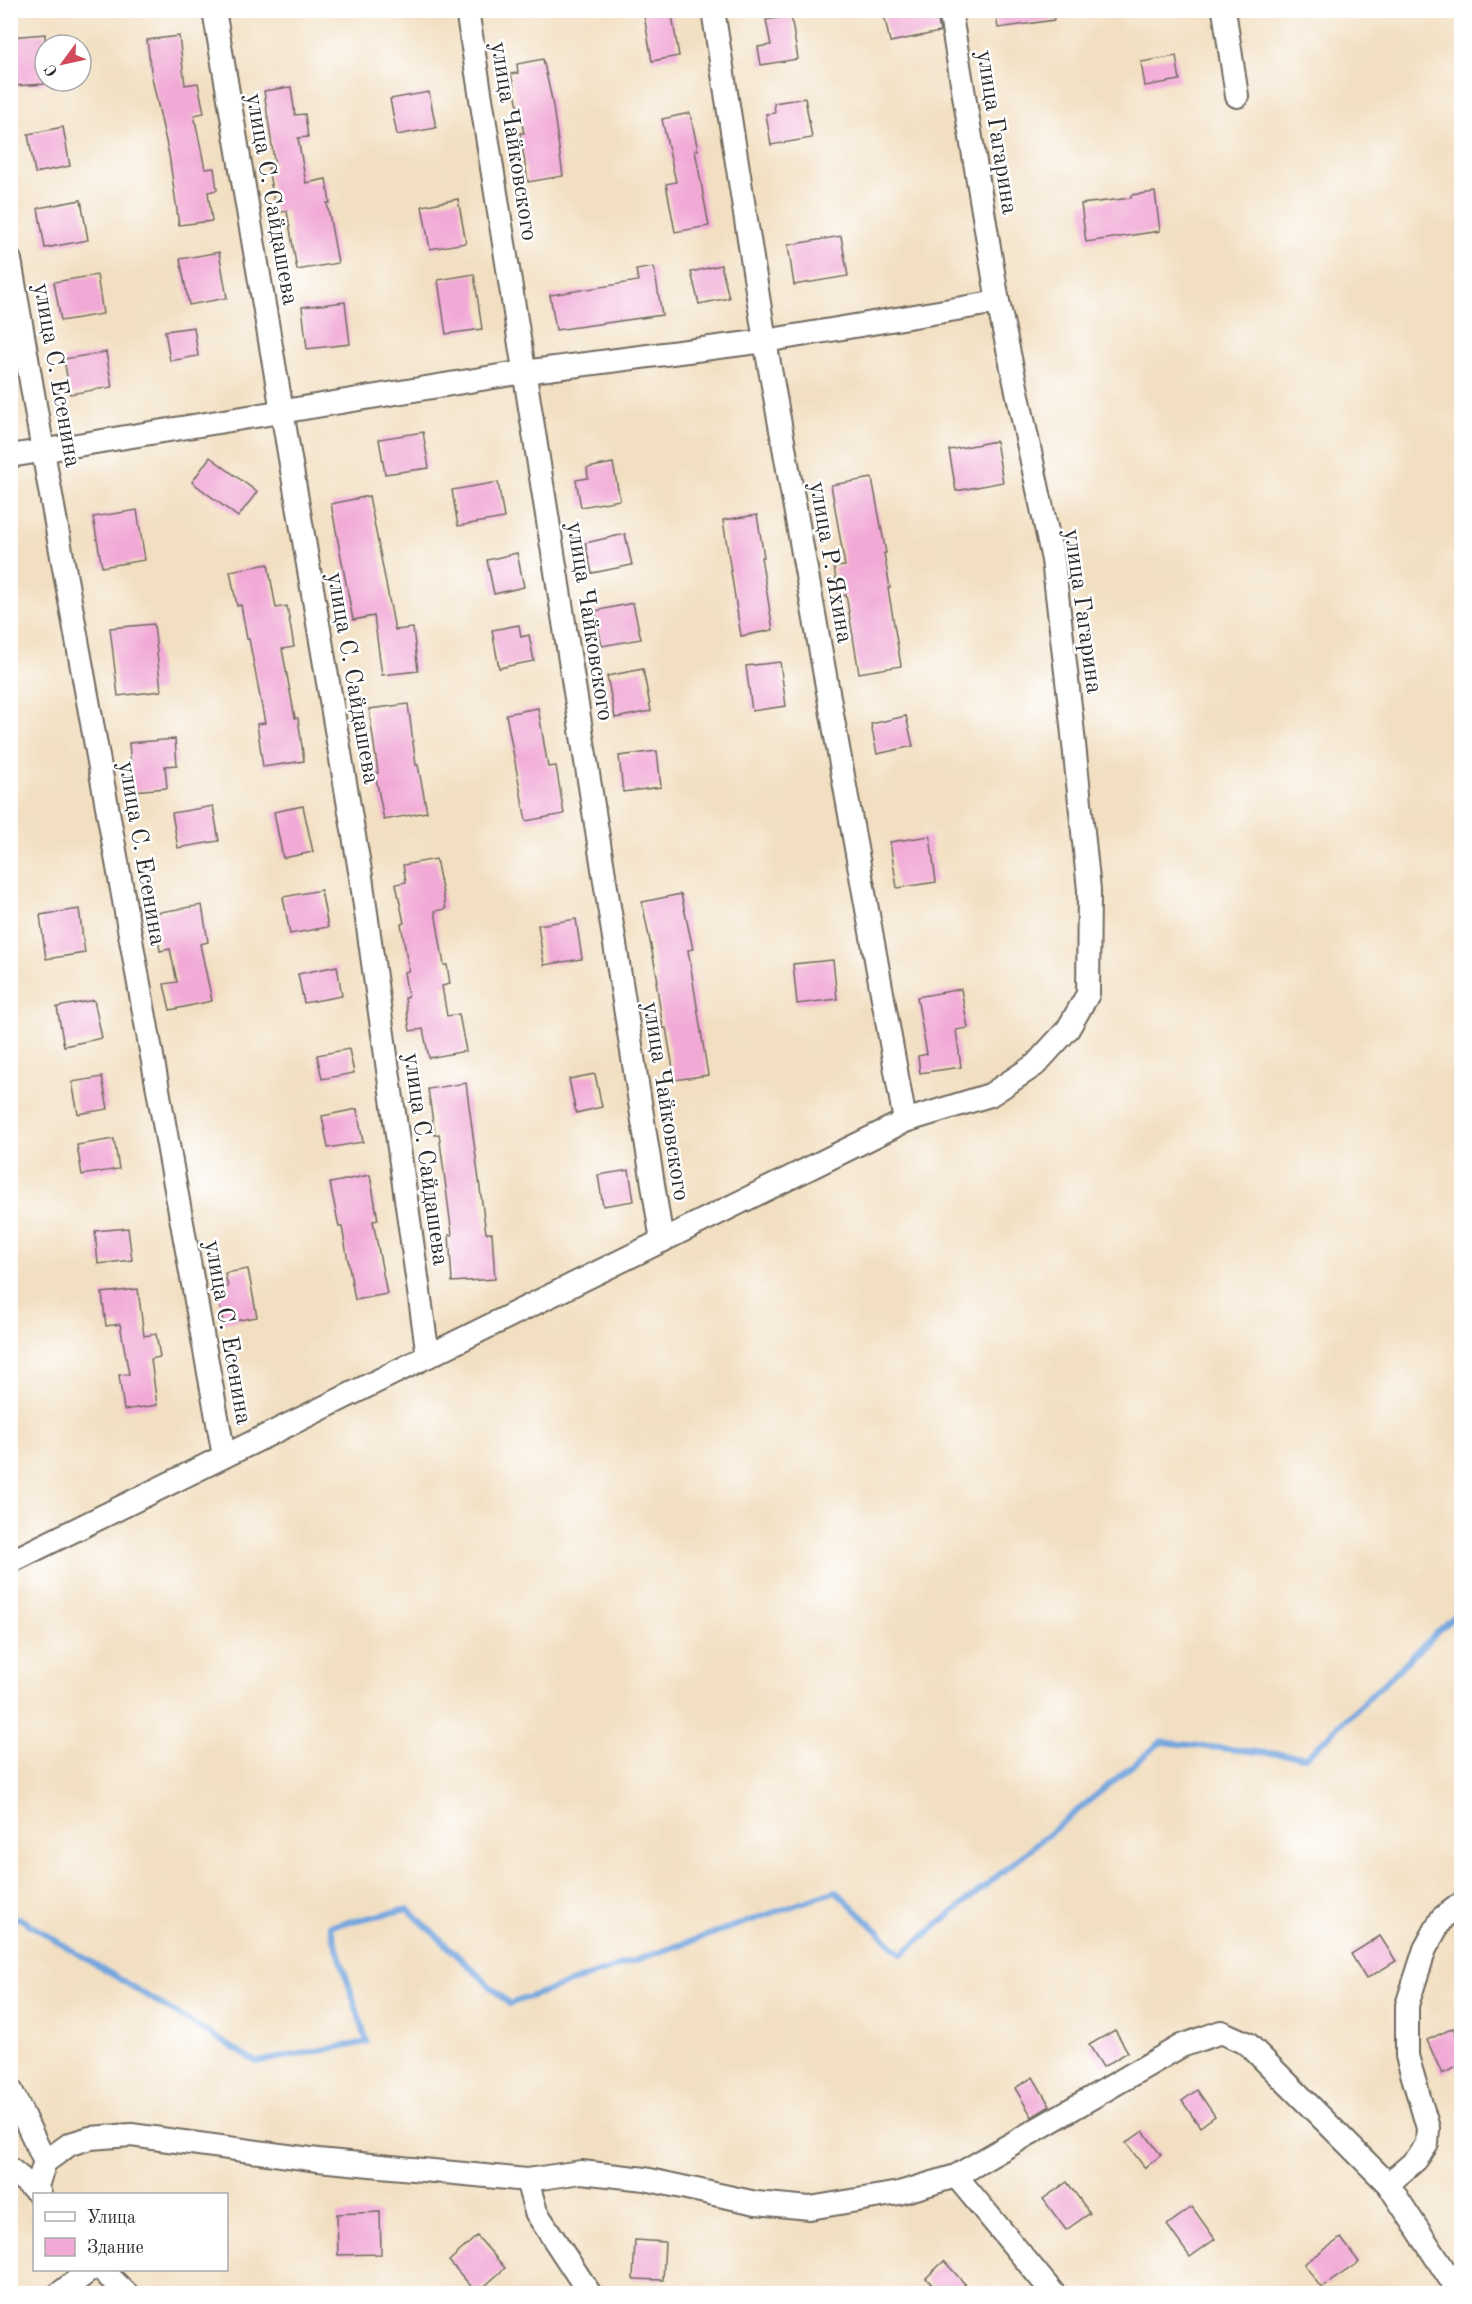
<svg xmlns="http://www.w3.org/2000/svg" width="1472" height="2304" viewBox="0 0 1472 2304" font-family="'Old Standard TT',serif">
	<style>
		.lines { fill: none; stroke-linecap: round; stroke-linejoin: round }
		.stream { stroke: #73a5de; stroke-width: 6 }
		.building { fill: #f1a9d5 }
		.minor-casing { stroke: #716a60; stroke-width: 26 }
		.minor { stroke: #fff; stroke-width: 22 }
		.labels { text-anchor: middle; stroke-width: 5; stroke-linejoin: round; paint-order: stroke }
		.street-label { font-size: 24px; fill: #2b2b2b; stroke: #fff }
	</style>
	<rect width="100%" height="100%" fill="#fff"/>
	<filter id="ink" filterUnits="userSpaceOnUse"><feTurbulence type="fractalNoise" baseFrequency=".0167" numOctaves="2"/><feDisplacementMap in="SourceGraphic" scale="12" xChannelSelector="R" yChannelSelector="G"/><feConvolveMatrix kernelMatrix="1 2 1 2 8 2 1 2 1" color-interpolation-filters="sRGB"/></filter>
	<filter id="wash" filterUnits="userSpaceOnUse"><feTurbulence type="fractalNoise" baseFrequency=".008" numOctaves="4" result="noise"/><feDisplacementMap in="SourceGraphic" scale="24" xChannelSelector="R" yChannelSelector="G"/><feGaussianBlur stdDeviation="1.35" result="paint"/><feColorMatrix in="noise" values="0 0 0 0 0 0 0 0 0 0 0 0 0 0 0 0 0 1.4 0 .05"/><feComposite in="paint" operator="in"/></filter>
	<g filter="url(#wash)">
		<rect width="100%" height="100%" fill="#f2dfc1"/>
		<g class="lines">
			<path class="stream" d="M10,1918h9l237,144 111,-20 -37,-116 78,-17 101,95 327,-113 66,63 259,-212 145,15 156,-148"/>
		</g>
		<g id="blocks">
			<g class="building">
				<path d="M643,10h28l8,46 -27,5z"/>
				<path d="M883,10h38l2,8 14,-3 3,17 -50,10z"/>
				<path d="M995,10h58l1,10 -56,8z"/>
				<path d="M791,16l7,43 -37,6 -3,-18 13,-2 -5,-25z"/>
				<path d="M45,34v50l-31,2 -4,-49z"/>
				<path d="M179,36l6,49 13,-2 6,30 -10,2 11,54 9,-1 3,22 -9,2 4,29 -33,4 -10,-70 -17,-77 -5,-38z"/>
				<path d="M1176,56l4,24 -35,6 -4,-24z"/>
				<path d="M543,59l9,41 11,76 -35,6 -8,-49h4l-13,-59 7,-1 -1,-9z"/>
				<path d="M291,87l4,28 10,-1 3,23 -10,1 8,45 20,-4 4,24h-3l11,60 -41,7 -10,-59 -11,2 -8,-45 7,-1 -11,-76z"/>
				<path d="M429,92l7,36 -39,7 -7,-36z"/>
				<path d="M805,98l7,40 -41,7 -5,-31 9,-1 -1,-10z"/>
				<path d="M690,113l8,37h-3l14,76 -34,6 -9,-48 10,-2 -14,-63z"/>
				<path d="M63,127l7,39 -35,7 -7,-39z"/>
				<path d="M1155,192l5,39 -74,11 -5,-38 50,-6v-3z"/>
				<path d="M458,199l8,44 -36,6 -8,-43z"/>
				<path d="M81,200l7,40 -43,8 -7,-40z"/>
				<path d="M841,236l7,40 -54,9 -6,-40z"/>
				<path d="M219,252l8,46 -38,7 -9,-46z"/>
				<path d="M721,265l8,33 -30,6 -8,-32z"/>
				<path d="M654,267l8,48 -106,15 -6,-35 88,-14 -2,-11z"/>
				<path d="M474,274l8,55 -36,5 -8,-54z"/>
				<path d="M97,275l6,39 -42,7 -7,-39z"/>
				<path d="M345,302l5,42 -43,5 -5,-42z"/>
				<path d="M194,327l4,29 -28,5 -5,-30z"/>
				<path d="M106,352l6,35 -42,7 -6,-35z"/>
				<path d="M423,432l6,36 -44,6 -6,-35z"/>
				<path d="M996,441l7,41 -47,9 -7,-41z"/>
				<path d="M210,457l47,35 -19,25 -46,-35z"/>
				<path d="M613,463l7,37 -39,7 -5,-27 12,-2 -1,-10z"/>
				<path d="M872,478l14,75h-2l6,35h-2l13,78 -42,7 -13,-78 -7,2 -5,-30 11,-1 -14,-81z"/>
				<path d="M498,482l6,36 -46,8 -6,-36z"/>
				<path d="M369,496l26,134 18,-2 5,43 -36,4 -8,-59 -21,4 -22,-116z"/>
				<path d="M137,510l8,50 -43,7 -9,-50z"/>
				<path d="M757,515l7,42h-3l12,73 -32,6 -18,-116z"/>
				<path d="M625,534l7,31 -40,8 -7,-30z"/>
				<path d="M517,553l7,34 -30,7 -7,-34z"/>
				<path d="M268,564l8,44 11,-2 7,41 -12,2 13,69h3l6,43 -41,6 -6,-43 8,-1 -16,-84h-2l-6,-34 -4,1 -7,-35z"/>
				<path d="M633,603l8,36 -39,7 -7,-35z"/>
				<path d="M154,624l7,67 -43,5 -8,-68z"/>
				<path d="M519,625l2,12 8,-2 5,26 -35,7 -7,-38z"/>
				<path d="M780,662l6,44 -34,5 -6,-45z"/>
				<path d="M643,669l8,42 -36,7 -8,-42z"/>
				<path d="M408,704l8,61h2l9,47 -43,8 -9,-47h3l-9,-64z"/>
				<path d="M538,708l10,59 8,-1 8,48 -38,7 -20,-107z"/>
				<path d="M906,716l7,30 -36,8 -6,-30z"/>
				<path d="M175,739l2,26 -12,1 2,22 -34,3 -4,-48z"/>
				<path d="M657,751l4,36 -38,5 -4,-36z"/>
				<path d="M213,806l6,35 -41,7 -6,-35z"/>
				<path d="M303,806l10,46 -30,6 -9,-46z"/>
				<path d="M930,836l6,46 -39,6 -7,-46z"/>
				<path d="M436,859l10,50 -11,2 9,54h3l3,19 -8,2 5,30 12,-2 7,37 -37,7 -6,-29 -13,2 -5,-33 3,-1 -4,-25 5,-1 -8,-47 3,-1 -8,-39 10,-2 -3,-17z"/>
				<path d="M321,890l7,37 -38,7 -7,-37z"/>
				<path d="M681,894l12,55 -5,1 20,125 -33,5 -9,-52h-3l-7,-47h2l-16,-79z"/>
				<path d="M202,905l6,37 -8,2 12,57 -42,9 -6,-26 13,-2 -7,-33 -10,2 -6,-38z"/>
				<path d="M79,909l6,44 -39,6 -6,-44z"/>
				<path d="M576,919l6,40 -38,6 -6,-40z"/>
				<path d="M833,960l4,39 -40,5 -4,-40z"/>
				<path d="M337,966l5,30 -38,7 -6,-29z"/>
				<path d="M961,989l7,39 -12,2 5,37 -41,6 -2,-17 9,-2 -10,-57z"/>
				<path d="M94,1000l8,38 -38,8 -7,-39z"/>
				<path d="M349,1049l5,24 -32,6 -5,-24z"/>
				<path d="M595,1074l7,33 -26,6 -7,-34z"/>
				<path d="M102,1077l6,32 -30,5 -6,-32z"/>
				<path d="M466,1083l20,150h6l3,46 -43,3 -3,-47h3l-13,-101 -4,1 -7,-46z"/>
				<path d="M357,1109l6,33 -35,6 -6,-32z"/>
				<path d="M114,1139l5,30 -37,6 -5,-30z"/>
				<path d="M629,1170l5,31 -31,5 -5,-31z"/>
				<path d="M370,1175l8,45 -5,1 14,73 -32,6 -13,-73h-3l-9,-44z"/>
				<path d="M128,1228l4,32 -34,4 -3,-33z"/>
				<path d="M248,1269l9,48 -34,6 -6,-34 11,-2 -3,-14z"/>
				<path d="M138,1289l6,47 12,-2 4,23 -9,2 6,46 -33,5 -5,-35 10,-1 -9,-50 -14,2 -4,-33z"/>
				<path d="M1380,1936l16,25 -30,18 -15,-25z"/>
				<path d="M1453,2028l8,19v18l-19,9 -15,-34z"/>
				<path d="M1115,2030l13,22 -25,15 -14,-22z"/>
				<path d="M1033,2077l17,29 -18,11 -17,-29z"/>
				<path d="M1197,2090l18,26 -15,11 -18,-26z"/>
				<path d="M1143,2131l18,24 -16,13 -19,-25z"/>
				<path d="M1067,2182l23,31 -24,17 -23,-31z"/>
				<path d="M1192,2207l23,32 -25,18 -23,-32z"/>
				<path d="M380,2212l1,42 -43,1 -1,-41z"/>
				<path d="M477,2236l28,32 -28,25 -28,-32z"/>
				<path d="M1341,2238l18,24 -38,26 -17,-24z"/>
				<path d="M635,2240l30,2 -2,38 -30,-1z"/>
				<path d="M944,2261l21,23 -10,10h-14l-15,-16z"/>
			</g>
		</g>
	</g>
	<g filter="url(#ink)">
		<use href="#blocks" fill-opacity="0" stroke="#716a60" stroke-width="1.5"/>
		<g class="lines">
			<g class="minor-casing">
				<g id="minor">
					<path d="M214,10l147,867 67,479"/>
					<path d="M467,10l195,1231"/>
					<path d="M713,10l52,331 140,780"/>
					<path d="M1224,10l13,86"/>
					<path d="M10,260l33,191 181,1005"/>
					<path d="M10,456l514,-84 241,-31 233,-39"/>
					<path d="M10,1562l895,-441 85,-26 45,-30 33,-36 20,-35 1,-104 -18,-175 -18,-155 -55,-258 -48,-292"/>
					<path d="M10,2088l35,74 -9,27"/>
					<path d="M45,2162l25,-18 20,-6 41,-3 187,25 209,20 9,32 54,82"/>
					<path d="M10,2169l30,25"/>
					<path d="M956,2176l98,118"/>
					<path d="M527,2180l54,-8 64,7 111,24 54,5 89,-15 57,-17 225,-130 40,-14 27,12 140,140 72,110"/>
					<path d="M1388,2184l28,-24 11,-16 1,-16 -21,-72v-51l18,-56 17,-31 20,-15"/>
					<path d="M102,2270l25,24"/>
					<path d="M59,2294l31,-24"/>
				</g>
			</g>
			<use href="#minor" class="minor"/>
		</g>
	</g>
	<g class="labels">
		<g class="street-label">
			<text transform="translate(998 132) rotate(81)" y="8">улица Гагарина</text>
			<text transform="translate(515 141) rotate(81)" y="8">улица Чайковского</text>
			<text transform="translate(273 199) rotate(80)" y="8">улица С. Сайдашева</text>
			<text transform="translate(58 375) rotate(80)" y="8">улица С. Есенина</text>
			<text transform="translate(832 562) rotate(80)" y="8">улица Р. Яхина</text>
			<text transform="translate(1084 611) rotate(82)" y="8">улица Гагарина</text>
			<text transform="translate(591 621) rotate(81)" y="8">улица Чайковского</text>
			<text transform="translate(354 678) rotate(80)" y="8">улица С. Сайдашева</text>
			<text transform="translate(143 853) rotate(80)" y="8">улица С. Есенина</text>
			<text transform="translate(667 1101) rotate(81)" y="8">улица Чайковского</text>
			<text transform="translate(427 1159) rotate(82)" y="8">улица С. Сайдашева</text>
			<text transform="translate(229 1332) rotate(80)" y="8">улица С. Есенина</text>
		</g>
	</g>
	<rect width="1472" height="2304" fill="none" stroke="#fff" stroke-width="36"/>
	<rect x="33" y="2193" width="195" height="78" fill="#ffffff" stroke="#aaaaaa" stroke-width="1.5"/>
	<rect x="45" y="2212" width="30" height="9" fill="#ffffff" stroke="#aaaaaa" stroke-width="1.5"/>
	<text x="87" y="2223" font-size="18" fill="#2b2b2b">Улица</text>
	<rect x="45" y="2238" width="30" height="18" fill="#f1a9d5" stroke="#aaaaaa" stroke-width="1.5"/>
	<text x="87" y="2253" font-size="18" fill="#2b2b2b">Здание</text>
	<g transform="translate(63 63) rotate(237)"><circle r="28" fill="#ffffff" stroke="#aaaaaa" stroke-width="1.5"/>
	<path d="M0-4.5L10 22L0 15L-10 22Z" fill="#d1495b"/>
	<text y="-9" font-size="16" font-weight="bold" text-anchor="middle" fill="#2b2b2b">С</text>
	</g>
</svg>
